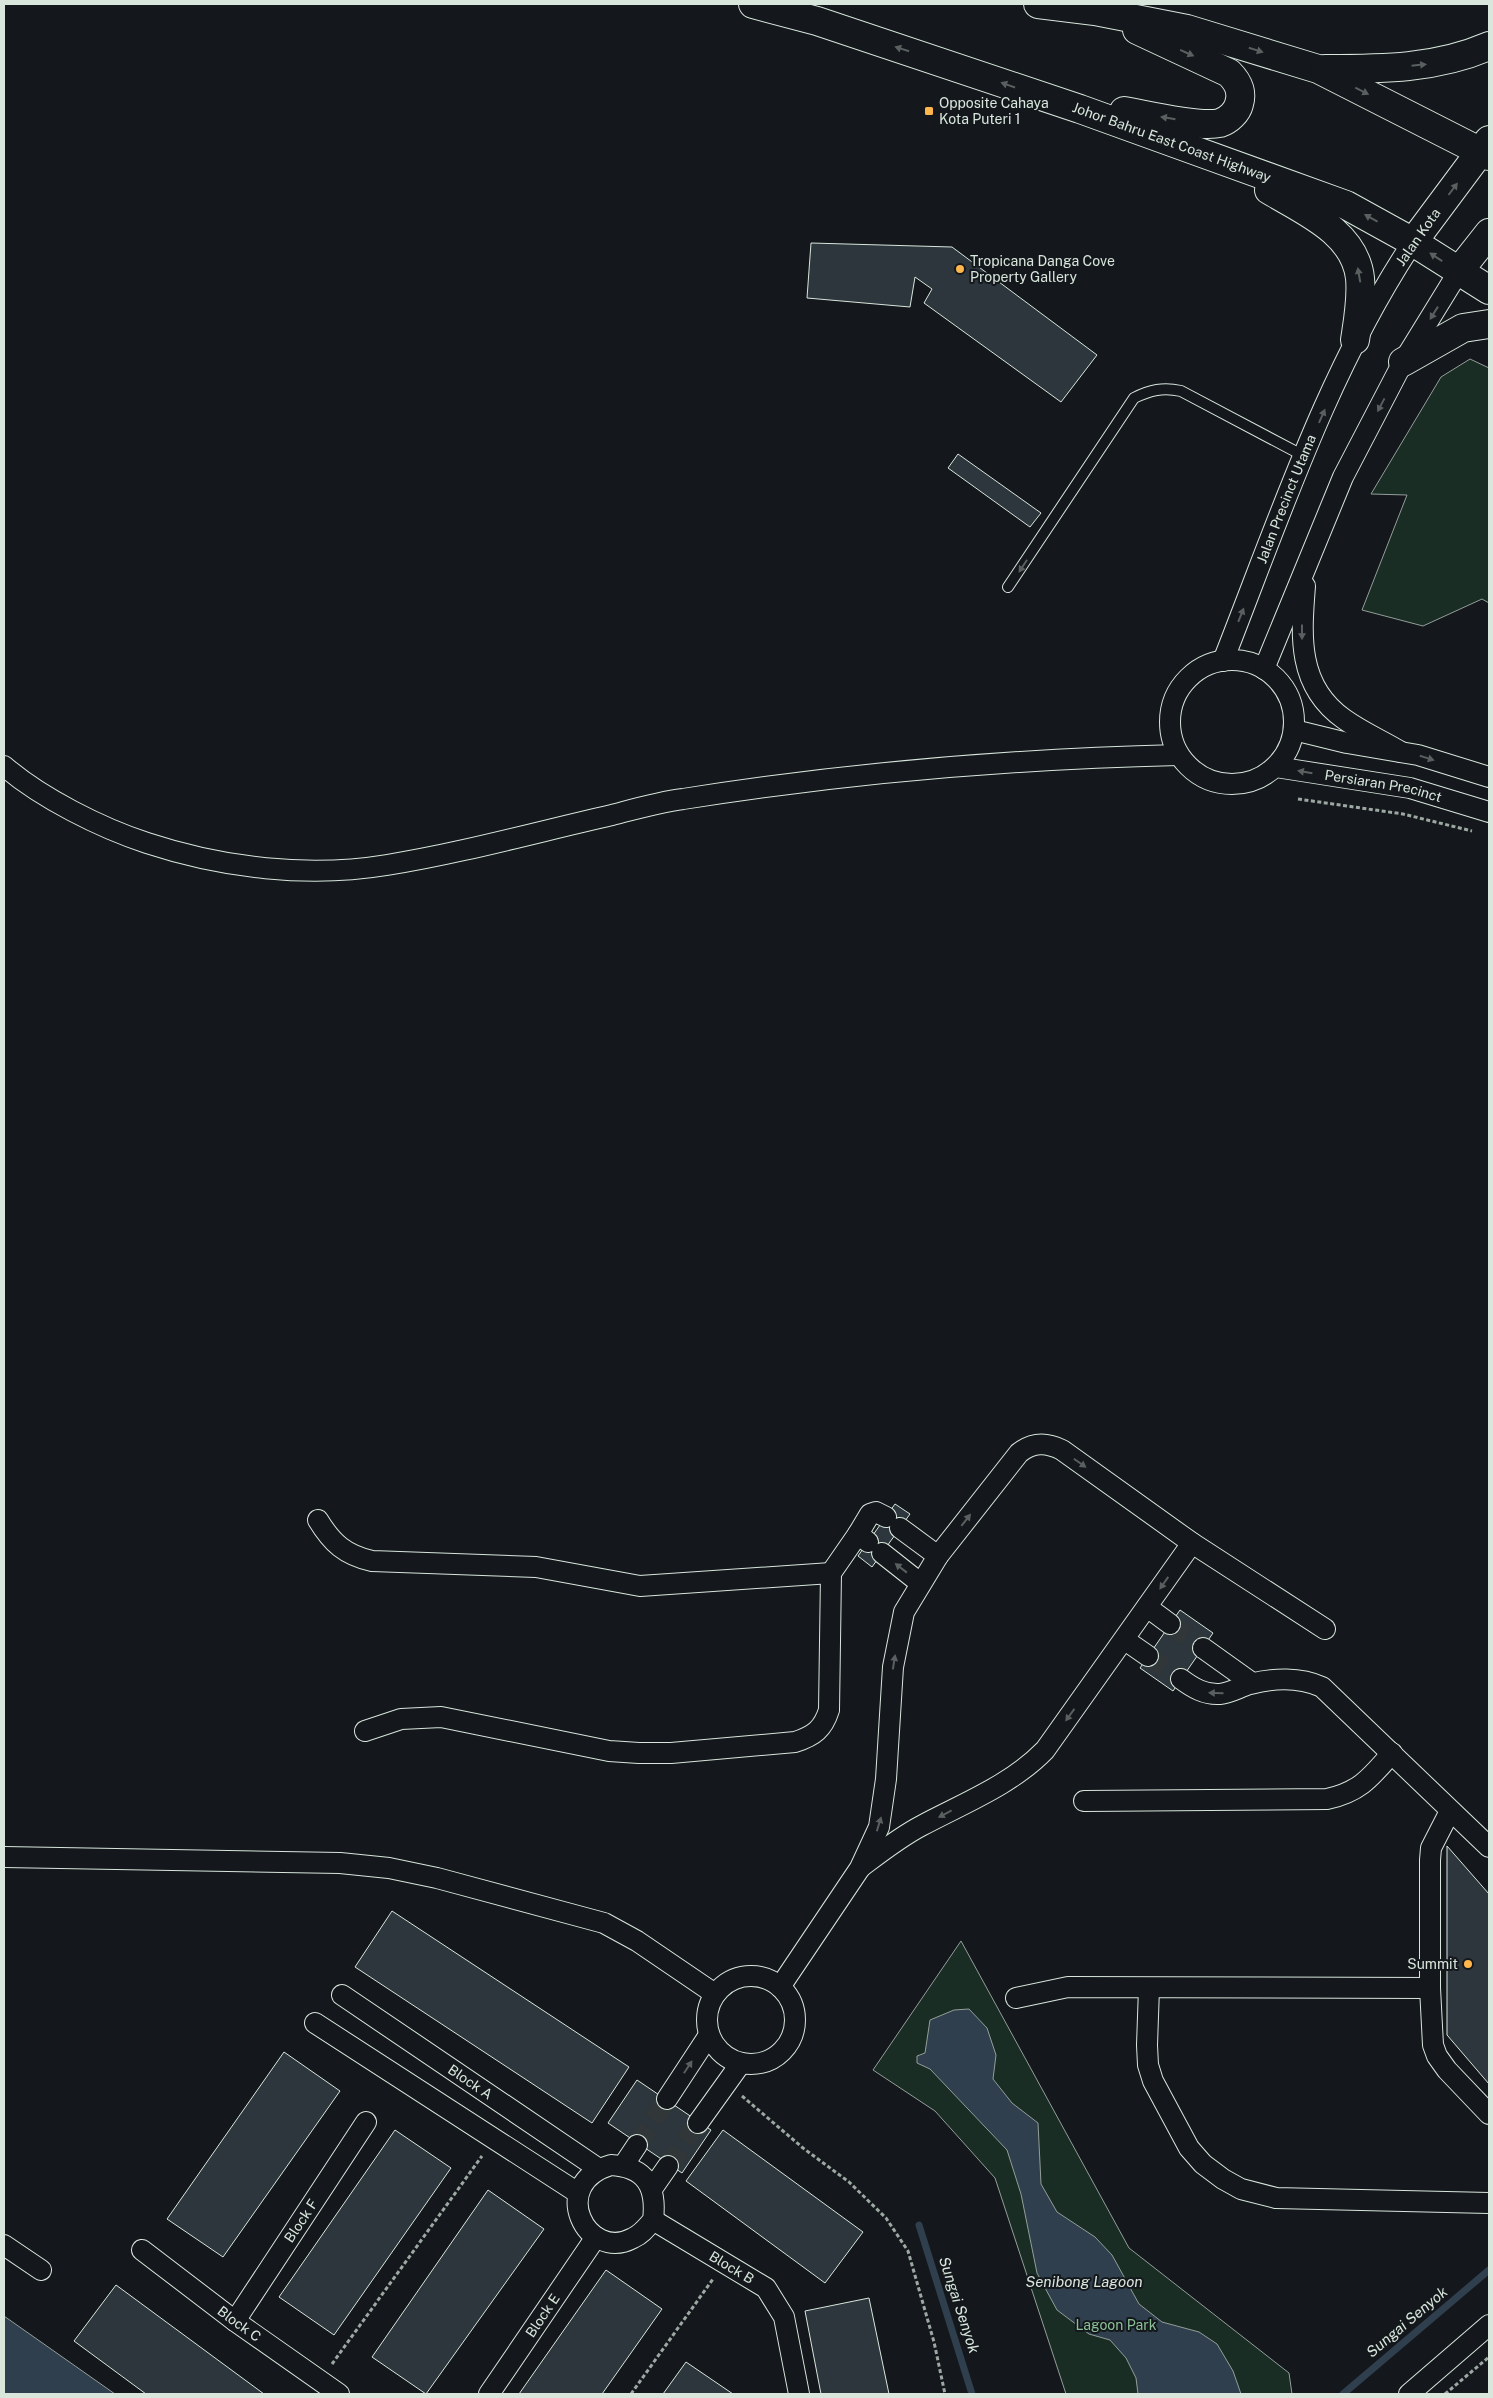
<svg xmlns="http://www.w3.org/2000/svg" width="1493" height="2398" viewBox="0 0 1493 2398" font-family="'Public Sans',sans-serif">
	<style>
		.green { fill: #1a2d24; stroke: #939e99 }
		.water { fill: #2f3f4d; stroke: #939e99 }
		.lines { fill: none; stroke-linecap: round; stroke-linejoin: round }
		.stream { stroke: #2f3f4d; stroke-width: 7 }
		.building { fill: #2c363c; stroke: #d8e6dc }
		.minor-tunnel { stroke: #313739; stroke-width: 20; stroke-dasharray: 20 10; stroke-linecap: butt }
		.service-casing { stroke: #d8e6dc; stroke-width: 12 }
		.minor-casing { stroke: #d8e6dc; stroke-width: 22 }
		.secondary-casing { stroke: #d8e6dc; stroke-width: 30 }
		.trunk-casing { stroke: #d8e6dc; stroke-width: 30 }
		.path { stroke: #9da8a2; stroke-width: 3; stroke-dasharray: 4 2.5; stroke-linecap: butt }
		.service { stroke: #14181c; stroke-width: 10 }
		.minor { stroke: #14181c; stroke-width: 20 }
		.secondary { stroke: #14181c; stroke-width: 28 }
		.trunk { stroke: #14181c; stroke-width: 28 }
		.oneway { fill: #59605f }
		.poi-dot { fill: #ffb74d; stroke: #14181c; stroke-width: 2 }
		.labels { text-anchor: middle; stroke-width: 4; stroke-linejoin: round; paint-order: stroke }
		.poi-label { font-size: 14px; fill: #d8e6dc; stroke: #14181c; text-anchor: start }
		.street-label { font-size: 14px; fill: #d8e6dc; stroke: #14181c }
		.park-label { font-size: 14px; fill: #8ac095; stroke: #14181c }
		.water-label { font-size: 15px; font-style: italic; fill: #d8e6dc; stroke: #14181c }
	</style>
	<rect width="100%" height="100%" fill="#14181c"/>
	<g class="green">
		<path d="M1470,359l19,9v235l-7,-4 -59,27 -61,-16 45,-115 -36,-1 70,-117z"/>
		<path d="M961,1941l168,307 160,125 3,21h-226l-71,-216 -60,-67 -62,-41z"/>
	</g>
	<g class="water">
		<path d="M969,2009l18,19 9,27 -3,24 19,24 26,20 3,61 16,28 38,25 17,18 27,49 23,18 37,10 18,12 16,27 8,23h-103l-2,-16 -10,-20 -16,-18 -21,-6 -32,-24 -20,-37 -16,-79 -14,-44 -77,-81 -13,-6v-7l8,-3 5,-33 24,-10z"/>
		<path d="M4,2316l111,78h-111z"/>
	</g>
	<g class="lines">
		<g class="stream">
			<path d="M919,2225l53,169"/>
			<path d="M1343,2394l146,-124"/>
		</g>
	</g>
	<g class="building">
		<path d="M811,243l141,4 145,108 -36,47 -137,-99 8,-14 -17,-12 -5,30 -103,-9z"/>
		<path d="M958,454l83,59 -11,14 -82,-59z"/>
		<path d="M895,1504l15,10 -38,53 -14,-11z"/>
		<path d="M1180,1610l33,23 -40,58 -33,-23z"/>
		<path d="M1447,1846l42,48v190l-42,-49z"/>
		<path d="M392,1911l237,156 -37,56 -237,-156z"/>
		<path d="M284,2052l56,39 -117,166 -56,-38z"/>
		<path d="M637,2080l74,50 -29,43 -74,-50z"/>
		<path d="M395,2130l56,38 -117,167 -55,-38z"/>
		<path d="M723,2130l140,102 -38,51 -139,-102z"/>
		<path d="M488,2190l56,39 -118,165 -54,-37z"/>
		<path d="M606,2270l56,39 -60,85h-83z"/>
		<path d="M116,2285l148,109h-118l-72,-53z"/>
		<path d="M869,2298l20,96h-68l-16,-83z"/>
		<path d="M686,2362l47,32h-70z"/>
	</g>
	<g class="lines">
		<g class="minor-tunnel">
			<path d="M1170,1624l33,24"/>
			<path d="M1148,1656l33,23"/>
			<path d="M637,2145l30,-46"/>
			<path d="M668,2166l30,-43"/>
		</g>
		<g class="service-casing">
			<path id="service" d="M1008,587l126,-189c16,-8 29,-11 47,-7l123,65"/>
		</g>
		<g class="minor-casing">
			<g id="minor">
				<path d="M1305,586c-4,50 -8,100 39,133 18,13 39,22 57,33"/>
				<circle cx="1232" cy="722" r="62"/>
				<path id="s1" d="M1223,661c56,-142 105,-291 190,-419"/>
				<path d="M1264,669l79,-192 60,-115 56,-91"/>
				<path d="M1294,730l53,13 71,12 71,22"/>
				<path d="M4,766c37,32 97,62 143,77 76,25 161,35 240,22 75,-12 150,-33 225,-50 23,-6 47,-13 71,-16 164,-26 329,-40 495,-44"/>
				<path id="s2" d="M1276,767l134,21 79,24"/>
				<path d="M318,1520c14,23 27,35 54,41l164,6 104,19 191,-13"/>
				<path d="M900,1528l38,28"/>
				<path d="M868,1542l-10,-8 12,-20 6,-2 10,5"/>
				<path d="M882,1553l38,30"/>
				<path d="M1147,1607l23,17"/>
				<path d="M1125,1640l23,16"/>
				<path d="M1203,1648l49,35"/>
				<path d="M1181,1679c12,9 24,16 39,15 10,-1 20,-7 30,-10 23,-6 50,-7 72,3l167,160"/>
				<path d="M365,1731l36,-12 40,-2 168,34 30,2h32l124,-11c19,-6 28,-13 34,-32l2,-137 27,-39"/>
				<path d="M1084,1801l243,-2c33,-7 44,-22 65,-46"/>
				<path d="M1450,1811l-19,37 -1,12v128l3,57 4,11 10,14 42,44"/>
				<path d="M4,1857l336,6 49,5 48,10 167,45 33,18 78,53"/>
				<path d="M861,1867c20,-15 39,-30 60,-41 43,-23 90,-41 124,-76l147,-207"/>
				<circle cx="751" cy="2020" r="44"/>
				<path d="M780,1987l80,-119 19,-41 7,-48 7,-112 11,-55 34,-56 81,-103c14,-11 27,-11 43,-3l130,93 133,86"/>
				<path d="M1149,1988l-2,57 1,20 5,16 36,67 14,16 20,15 18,10 35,9 213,5"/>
				<path id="s3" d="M342,1995l257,174"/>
				<path d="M1016,1998l52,-11 362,1"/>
				<path d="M315,2023l263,170"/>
				<path d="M667,2099l42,-64"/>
				<path d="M698,2123l43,-60"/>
				<path d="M611,2165c35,2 46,22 42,55 -6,7 -11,14 -20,18 -46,25 -86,-54 -22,-73z"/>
				<path d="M623,2166l14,-21"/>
				<path d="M652,2189l16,-23"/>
				<path id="s4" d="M653,2220l113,68 18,29 15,77"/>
				<path d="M4,2245l37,25"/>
				<path id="s5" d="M142,2250l93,71 104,73"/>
				<path id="s6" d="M235,2321l131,-199"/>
				<path id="s7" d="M489,2394l107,-157"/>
				<path d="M1409,2394l80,-69"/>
			</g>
		</g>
		<g class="secondary-casing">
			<g id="secondary">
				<path d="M1413,242l76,-102"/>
				<path d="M1459,271l30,-38"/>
			</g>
		</g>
		<g class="trunk-casing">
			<g id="trunk">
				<path id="s8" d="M753,4l64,17 263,88 266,96 67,37 76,48"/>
				<path d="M1038,4l57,7 92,18 131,40 171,87"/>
				<path d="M1325,69c57,0 111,0 164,-23"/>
				<path d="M1124,111c23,4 75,17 96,12 9,-3 17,-11 19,-19 4,-13 -1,-22 -10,-31l-92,-43"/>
				<path d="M1269,190c35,21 86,42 91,88 2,21 -2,42 -5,62"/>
				<path d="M1403,362l60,-34 26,-4"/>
			</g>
		</g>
		<g class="path">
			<path d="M1298,799l105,15 69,17"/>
			<path d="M742,2096l61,52 46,34 37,36 22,33 26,91 11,52"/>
			<path d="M332,2364l150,-208"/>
			<path d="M631,2394l82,-115"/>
			<path d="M1445,2394l44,-37"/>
		</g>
		<use href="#service" class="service"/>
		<use href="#minor" class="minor"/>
		<use href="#secondary" class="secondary"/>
		<use href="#trunk" class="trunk"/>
	</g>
	<defs><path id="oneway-solid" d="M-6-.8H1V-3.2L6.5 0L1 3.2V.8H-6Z" transform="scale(1.25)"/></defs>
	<g class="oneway">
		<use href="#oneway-solid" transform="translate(902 49) rotate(-162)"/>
		<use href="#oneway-solid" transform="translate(1256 50) rotate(17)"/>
		<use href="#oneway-solid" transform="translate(1187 53) rotate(24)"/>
		<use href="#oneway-solid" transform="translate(1419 65) rotate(-6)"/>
		<use href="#oneway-solid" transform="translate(1008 85) rotate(-161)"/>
		<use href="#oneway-solid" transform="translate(1362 91) rotate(27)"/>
		<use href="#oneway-solid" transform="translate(1168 118) rotate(-171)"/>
		<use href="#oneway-solid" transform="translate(1453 189) rotate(-53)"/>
		<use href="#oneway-solid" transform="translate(1371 218) rotate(-151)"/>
		<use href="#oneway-solid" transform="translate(1436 257) rotate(-147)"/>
		<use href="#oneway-solid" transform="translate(1359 275) rotate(-100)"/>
		<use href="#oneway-solid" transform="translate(1434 313) rotate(122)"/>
		<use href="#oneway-solid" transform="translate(1381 405) rotate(118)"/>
		<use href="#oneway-solid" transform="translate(1322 416) rotate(-66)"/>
		<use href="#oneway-solid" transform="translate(1023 566) rotate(123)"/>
		<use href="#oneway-solid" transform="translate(1241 615) rotate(-68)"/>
		<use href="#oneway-solid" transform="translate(1302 632) rotate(90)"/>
		<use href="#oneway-solid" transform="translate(1427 758) rotate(17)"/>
		<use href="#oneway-solid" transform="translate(1305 772) rotate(-170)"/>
		<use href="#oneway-solid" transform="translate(1080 1463) rotate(35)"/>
		<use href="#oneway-solid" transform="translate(966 1520) rotate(-52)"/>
		<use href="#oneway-solid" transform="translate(901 1568) rotate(-142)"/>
		<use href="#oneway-solid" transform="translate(1164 1583) rotate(125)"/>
		<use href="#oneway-solid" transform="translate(894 1662) rotate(-81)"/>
		<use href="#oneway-solid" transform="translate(1216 1693) rotate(-179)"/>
		<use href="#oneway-solid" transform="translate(1070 1715) rotate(126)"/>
		<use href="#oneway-solid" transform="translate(945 1814) rotate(152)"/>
		<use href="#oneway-solid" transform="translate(879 1824) rotate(-73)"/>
		<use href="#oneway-solid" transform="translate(688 2067) rotate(-57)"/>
	</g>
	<g class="poi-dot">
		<rect x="924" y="106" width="10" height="10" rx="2.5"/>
		<circle cx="960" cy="269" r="5"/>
		<circle cx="1468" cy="1964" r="5"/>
	</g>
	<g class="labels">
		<g class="poi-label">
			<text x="939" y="108">Opposite Cahaya<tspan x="939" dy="16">Kota Puteri 1</tspan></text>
			<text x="970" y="266">Tropicana Danga Cove<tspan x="970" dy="16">Property Gallery</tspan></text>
			<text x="1458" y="1969" text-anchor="end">Summit</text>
		</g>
		<g class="street-label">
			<text dy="5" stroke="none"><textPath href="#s8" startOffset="441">Johor Bahru East Coast Highway</textPath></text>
			<text transform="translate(1418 237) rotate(-55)" y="5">Jalan Kota</text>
			<text dy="5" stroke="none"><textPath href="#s1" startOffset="174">Jalan Precinct Utama</textPath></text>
			<text dy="5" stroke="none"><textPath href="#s2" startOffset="109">Persiaran Precinct</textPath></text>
			<text dy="5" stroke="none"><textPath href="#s3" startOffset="155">Block A</textPath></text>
			<text dy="5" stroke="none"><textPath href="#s6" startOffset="120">Block F</textPath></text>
			<text dy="5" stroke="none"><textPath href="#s4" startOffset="92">Block B</textPath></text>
			<text dy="5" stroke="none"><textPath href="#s7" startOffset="95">Block E</textPath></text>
			<text dy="5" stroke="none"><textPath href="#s5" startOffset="122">Block C</textPath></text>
		</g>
		<g class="park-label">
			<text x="1116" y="2330">Lagoon Park</text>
		</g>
		<g class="water-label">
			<text x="1084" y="2287">Senibong Lagoon</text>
			<text transform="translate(959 2305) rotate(72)" y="5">Sungai Senyok</text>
			<text transform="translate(1407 2322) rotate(-40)" y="5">Sungai Senyok</text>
		</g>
	</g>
	<rect width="1493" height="2398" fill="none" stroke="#d8e6dc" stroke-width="10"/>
</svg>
